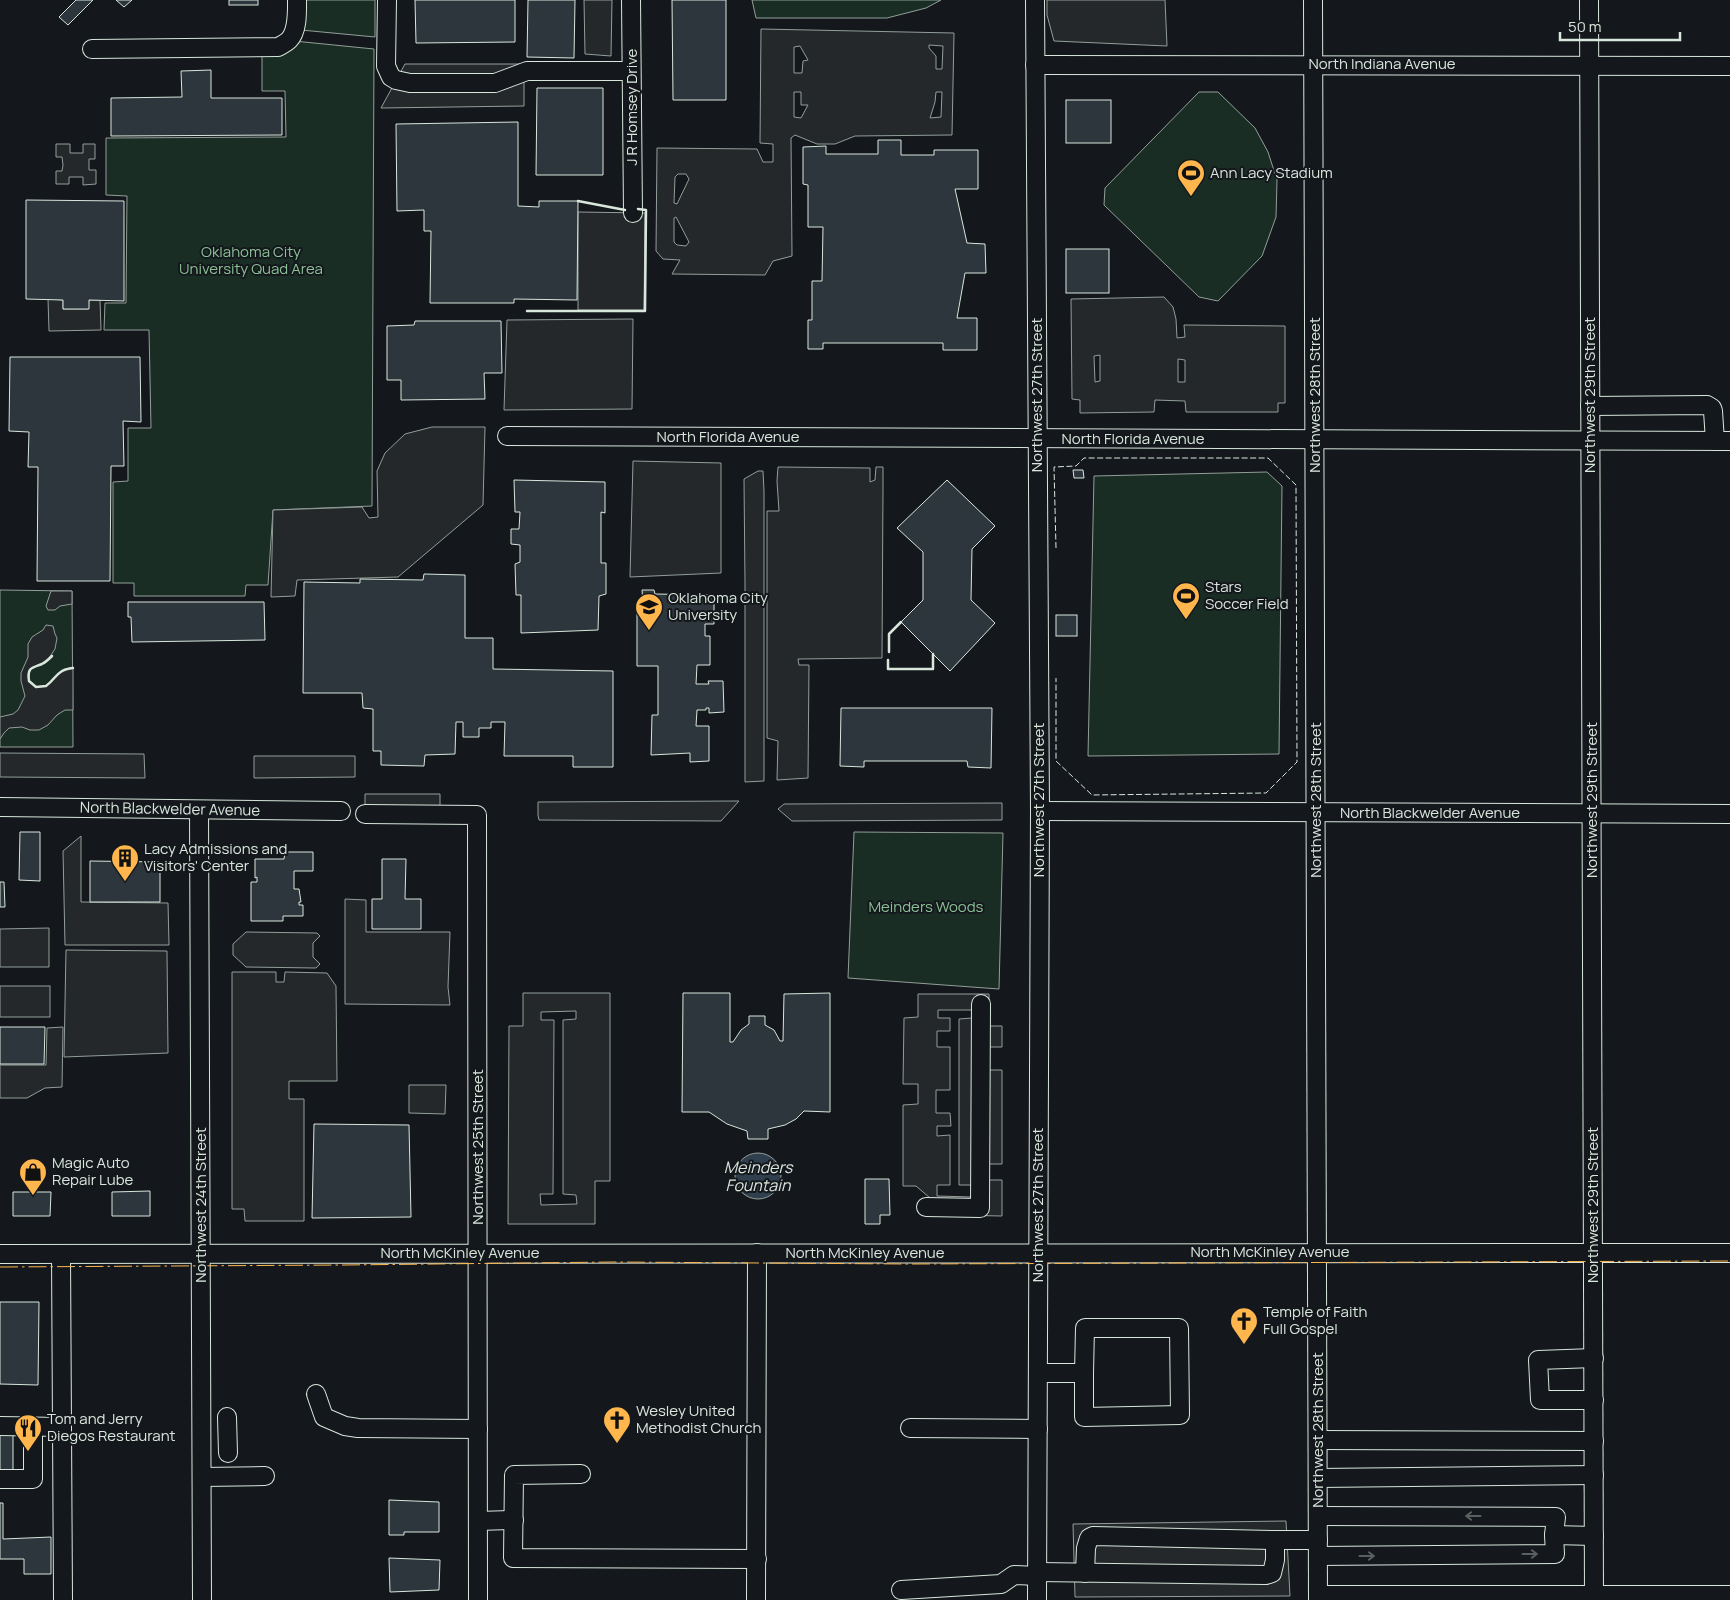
<svg xmlns="http://www.w3.org/2000/svg" width="1730" height="1600" viewBox="0 0 1730 1600" font-family="Manrope,sans-serif">
	<style>
		.green { fill: #1a2d24; stroke: #939e99 }
		.parking { fill: #24282b; stroke: #939e99; fill-rule: evenodd }
		.water { fill: #2f3f4d; stroke: #939e99 }
		.building { fill: #2c363c; stroke: #d8e6dc }
		.lines { fill: none; stroke-linecap: round; stroke-linejoin: round }
		.minor-casing { stroke: #d8e6dc; stroke-width: 20 }
		.minor { stroke: #14181c; stroke-width: 18 }
		.fence { stroke: #d8e6dc; stroke-width: 1; stroke-dasharray: 6 2.5; stroke-linecap: butt }
		.wall { stroke: #d8e6dc; stroke-width: 2.5 }
		.power { stroke: #ffb74d; stroke-width: 1; stroke-dasharray: 18 4 2.5 4; stroke-linecap: butt }
		.oneway { stroke: #59605f }
		.labels { text-anchor: middle; stroke-width: 4; stroke-linejoin: round; paint-order: stroke }
		.street-label { font-size: 15px; fill: #d8e6dc; stroke: #14181c }
		.poi-label { font-size: 15px; fill: #d8e6dc; stroke: #14181c; text-anchor: start }
		.park-label { font-size: 15px; fill: #8ac095; stroke: #14181c }
		.water-label { font-size: 16px; font-style: italic; fill: #d8e6dc; stroke: #14181c }
	</style>
	<rect width="100%" height="100%" fill="#14181c"/>
	<g class="green">
		<path d="M301,0h74v37l-74,-7z"/>
		<path d="M752,0h189l-15,8 -39,10h-131z"/>
		<path d="M294,41l80,8 -2,457 -99,4 -5,75h-22l-1,11h-111v-13h-21v-101l15,-1v-53h23l-2,-98h-45l1,-27h21l1,-107 -21,-1v-57l180,-1 -1,-46h-23v-39z"/>
		<path d="M1199,92h19l37,36 13,24 9,28 -1,37 -14,39 -44,45 -19,-4 -95,-92 1,-17z"/>
		<path d="M1267,472l15,14 -3,268 -191,2 6,-280z"/>
		<path d="M0,590l72,1 1,156h-73z"/>
		<path d="M854,832l149,1 -4,156 -151,-11z"/>
	</g>
	<g class="parking">
		<path d="M584,0h28l-1,56 -26,-2z"/>
		<path d="M1047,0h118l2,46 -113,-5 -7,-26z"/>
		<path d="M761,29l193,4 -2,102 -97,1 -20,8h-18l-22,-9 -4,3 1,118 -19,5 -8,14 -93,-1 8,-14 -17,-1 -7,-8 1,-103 100,1 6,13h10v-18l-13,-1zM929,45l14,1 -1,23h-6v-13l-7,-8zM800,46l8,14 -5,1 -1,12h-8v-26zM794,92h7v13h7l-7,13 -7,-1zM936,92h6l-1,25 -11,1 5,-16zM678,174h8l3,5 -12,25 -3,-1 1,-26zM676,217l13,25 -3,4 -9,-1 -3,-3v-24z"/>
		<path d="M405,64h119v42l-143,2z"/>
		<path d="M56,144h14v9h13v-9h12v15h-6v11h7v14l-13,1v-8h-14v7h-13v-13h6l1,-6 -1,-8h-6z"/>
		<path d="M578,212l67,1 -1,97h-66z"/>
		<path d="M1164,297l9,10 3,12 1,19 8,-1 -1,-12 101,1v77h-7v9h-92l-1,-11 -30,-1 -1,12 -74,1v-13l-8,-1 -1,-100zM1100,355v26l-5,1 -1,-26zM1178,359l7,1v22h-7z"/>
		<path d="M48,299l15,1v9h25l1,-9h11l1,30 -52,1z"/>
		<path d="M633,319l-1,90 -128,1 3,-90z"/>
		<path d="M432,427h53l-2,78 -85,72 -101,3 -2,16 -24,1 2,-87 89,-3 7,11 9,-1 -1,-46 8,-18 20,-19z"/>
		<path d="M633,461l88,2v110l-91,4z"/>
		<path d="M778,467l92,1v14l5,-2 1,-13h7v21l-1,170 -84,1 1,6h10l-1,113 -31,2 1,-39 -11,-3v-227h12l-2,-30z"/>
		<path d="M758,471h5l1,20v290l-19,1v-198l-1,-105z"/>
		<path d="M51,591h21v13l-12,2 -5,4h-7l-2,-4z"/>
		<path d="M46,625l7,1 2,8 2,4 -2,11 -8,12 -16,7 -3,8 1,5 7,6 10,-1 14,-14 4,-3 9,-1v42h-8l-8,5 -9,10 -9,5h-9l-8,-3 -13,1 -5,5 -4,6v-22l13,-3 5,-4 7,-14 -4,-15v-8l7,-16v-13l4,-7 11,-7z"/>
		<path d="M0,753l144,1 1,24 -145,-1z"/>
		<path d="M254,756h101v21l-101,1z"/>
		<path d="M365,794h75v28l-75,1z"/>
		<path d="M739,801l-18,20 -182,-1 -1,-5v-13z"/>
		<path d="M1002,803v17l-210,1 -14,-12 6,-5z"/>
		<path d="M81,836v66l87,1 1,42h-104l-2,-94z"/>
		<path d="M345,899l21,1v32h84l-2,55 2,18 -105,-1z"/>
		<path d="M49,928v39h-49v-38z"/>
		<path d="M246,932l71,1 3,3 -7,7v14l7,7 -4,4 -70,-1 -13,-12v-11z"/>
		<path d="M66,950l101,1 1,102 -104,4z"/>
		<path d="M232,972h44v10h8l1,-10 42,1 9,13 1,95h-48v18h15v122h-59l-1,-12h-12z"/>
		<rect x="0" y="986" width="50" height="31"/>
		<path d="M523,993h87v188h-15v43h-87l1,-198h14zM576,1011v8l-13,1v174l13,1 1,9 -36,1 -1,-11h13l1,-174h-13v-8z"/>
		<path d="M918,994h71v32h13v21h-13v23h13v94h-14v16h14v36l-52,-1 -34,-29h-13v-81l15,-1v-20h-15l1,-66 14,-1zM938,1010h34v8l-13,1v166h13v12l-35,-1v-11h13v-50l-13,1v-10h14l-1,-13h-14v-23h14v-43h-13v-16h13v-13h-12z"/>
		<path d="M63,1027l-1,60 -17,1 -18,10h-27v-33h46l1,-37z"/>
		<path d="M409,1085h37l-1,29 -36,-1z"/>
		<path d="M1286,1521l4,75 -215,1 -2,-73z"/>
	</g>
	<circle class="water" cx="758" cy="1176" r="23"/>
	<g class="building">
		<path d="M76,0h17l-25,25 -9,-8z"/>
		<path d="M116,0h16l-8,7z"/>
		<rect x="229" y="0" width="29" height="5"/>
		<path d="M415,0h100v42l-99,1z"/>
		<path d="M528,0h47l-1,58 -47,-1z"/>
		<path d="M672,0h54v100h-53z"/>
		<path d="M211,70v28h71v37l-171,1v-38l71,-1 -1,-26z"/>
		<path d="M537,88h66v87h-67z"/>
		<rect x="1066" y="100" width="45" height="43"/>
		<path d="M518,122v84l21,1v-6h39l-1,99 -63,-1v4h-84l1,-72h-7v-21l-27,1 -1,-87z"/>
		<path d="M878,140h23v15h33v-5h44v39h-23l12,54 18,1 1,29h-21l-8,45h20v32h-34v-7h-120v6h-15v-29h4v-39h10l1,-54h-15v-42l-5,-1v-37l23,-1v8h52z"/>
		<path d="M26,200l98,1v100l-35,-1v9h-26v-9l-37,-1z"/>
		<rect x="1066" y="249" width="43" height="44"/>
		<path d="M415,321h86l1,52h-18l1,26 -84,1v-20h-14v-54l27,-1z"/>
		<path d="M10,357h130l1,65 -18,-1 1,45h-13l-1,115h-73l1,-114h-10l1,-35 -20,-1z"/>
		<path d="M1073,470h10l1,8h-10z"/>
		<path d="M514,480l91,2v31l-4,-1v51h5v31l-7,2 -1,34 -77,3v-38h-5l-1,-31 5,-2v-17l-9,-1v-15h8l1,-17h-5z"/>
		<path d="M947,480l48,46 -23,23 -1,51 24,23 -45,48 -49,-49 22,-22v-48l-26,-24z"/>
		<path d="M424,574l41,1v63h28v31l120,2v96h-40v-11h-69l1,-34h-14v6h-12v9h-16v-15h-7l-1,32 -30,1 -1,11 -43,-1v-14h-8v-42l-10,-1 -1,-15h-59l1,-111 56,1v-4l63,1z"/>
		<path d="M642,590h12l1,4 59,1v29h-9v12h5v29h-13l-1,19h13l-1,-3h15l1,31 -15,1v-5h-3v2h-9l-1,16h13v35l-19,1v-9l-39,2 1,-40h6v-49h-21v-63h6z"/>
		<path d="M128,602h136l1,38 -133,2 -1,-25h-3z"/>
		<rect x="1056" y="615" width="21" height="21"/>
		<path d="M841,708h151l-1,60 -23,-1 -1,-6h-103v6l-24,-1z"/>
		<path d="M20,832h20v49l-21,-1z"/>
		<path d="M285,852h28v19h-19v18h5l2,13h-2v3h4v11h-20v5h-32v-39h6v-5l-2,1v-19h29z"/>
		<path d="M382,859h24l-1,40h16v30h-49v-30h10z"/>
		<path d="M90,861l70,1v40h-70z"/>
		<path d="M0,882h4l1,25h-5z"/>
		<path d="M683,993h47v49h3l8,-12 8,-6v-8h16v9l9,5 6,11h3l1,-47 46,-1v119l-26,-1 -8,8 -11,6 -17,4v10h-20l-1,-8 -20,-7 -18,-12h-27z"/>
		<path d="M0,1027h45l-1,37h-44z"/>
		<path d="M314,1124l95,1 2,92 -99,1z"/>
		<path d="M865,1179h24l1,36h-10v9h-15z"/>
		<path d="M150,1191v25h-38v-24z"/>
		<path d="M13,1192h38l-1,24h-37z"/>
		<path d="M0,1302h39l-1,83 -38,-1z"/>
		<rect x="0" y="1434" width="13" height="37"/>
		<path d="M389,1500l50,2v30h-35v3h-15z"/>
		<path d="M0,1503h3v36l48,-2v37h-27v-15h-24z"/>
		<path d="M389,1558l51,2 -1,30 -49,2z"/>
	</g>
	<g class="lines">
		<g class="minor-casing">
			<g id="minor">
				<path d="M387,0l-1,66 5,11 5,3 14,3h85l32,-12h104"/>
				<path d="M631,0l2,213"/>
				<path d="M1035,0l5,811 -3,789"/>
				<path d="M1313,0l5,1600"/>
				<path d="M1589,0l5,1600"/>
				<path d="M92,49l186,-2c4,-2 8,-4 11,-7 9,-9 8,-28 8,-40"/>
				<path d="M1035,65l695,1"/>
				<path d="M1590,406l117,-1 5,3 1,3 2,30"/>
				<path d="M507,436l1223,5"/>
				<path d="M0,807l341,4"/>
				<path d="M199,810l3,790"/>
				<path d="M1040,811l690,3"/>
				<path d="M365,814l112,1 1,785"/>
				<path d="M926,1207l54,1 1,-204"/>
				<path d="M0,1254l1730,-1"/>
				<path d="M61,1254l2,346"/>
				<path d="M1594,1358l-56,2 2,40h54"/>
				<path d="M1038,1373h46v44l96,-2 -1,-87h-94l-1,45"/>
				<path d="M316,1394l8,23 21,9 13,2 120,1"/>
				<path d="M227,1417l1,36"/>
				<path d="M0,1426l62,1"/>
				<path d="M910,1428l128,1"/>
				<path d="M1318,1440l276,1"/>
				<path d="M581,1474l-67,1 -1,83 244,1"/>
				<path d="M202,1477l63,-1"/>
				<path d="M1318,1478l276,-3"/>
				<path d="M0,1479h33v-53"/>
				<path d="M1318,1516l238,1 -2,18 1,19 -237,2"/>
				<path d="M478,1521l36,-1"/>
				<path d="M1554,1535l40,1"/>
				<path d="M1037,1572l229,3 6,-2 3,-13v-20h43"/>
				<path d="M1085,1573l1,-25 3,-10 4,-2 182,4"/>
				<path d="M901,1590l100,-6 13,-9 23,1"/>
				<path d="M1318,1595h412"/>
				<path d="M756,1600l1,-347"/>
			</g>
		</g>
		<use href="#minor" class="minor"/>
		<path class="fence" d="M1056,548l-2,-81 22,-1 8,-8h184l28,27 1,277 -31,31 -174,2 -36,-34v-83"/>
		<g class="wall">
			<path d="M578,201l47,9"/>
			<path d="M527,311h118l1,-101 -8,-1"/>
			<path d="M889,652v-18l12,-12"/>
			<path d="M52,656c-3,3 -6,6 -10,8 -10,4 -15,3 -13,17l7,6 10,-1c11,-8 10,-16 27,-18"/>
			<path d="M888,660v9h45v-15"/>
		</g>
		<path class="power" d="M0,1267l344,-2 270,-3 293,2 823,-3"/>
	</g>
	<defs><path id="oneway-shaft" d="M-6 0H5M1.5-3L5.5 0L1.5 3" fill="none" stroke-width="1.6" stroke-linecap="round" stroke-linejoin="round" transform="scale(1.25)"/></defs>
	<g class="oneway">
		<use href="#oneway-shaft" transform="translate(1473 1516) rotate(-180)"/>
		<use href="#oneway-shaft" transform="translate(1530 1554)"/>
		<use href="#oneway-shaft" transform="translate(1367 1556)"/>
	</g>
	<defs>
		<g id="stadium-pin" transform="scale(1.4375)"><path d="M0 17L-7.5 6A9.5 9.5 0 1 1 7.5 6Z" fill="#ffb74d" stroke="#14181c"/><path d="M0-5a6.5 5 0 1 0 0 10a6.5 5 0 1 0 0-10ZM-3.5-1.8h7v3.6h-7Z" fill="#111"/></g>
		<g id="university-pin" transform="scale(1.4375)"><path d="M0 17L-7.5 6A9.5 9.5 0 1 1 7.5 6Z" fill="#ffb74d" stroke="#14181c"/><path d="M0-5L7-2L0 1L-7-2ZM-4 1L0 2.5L4 1V4Q0 6-4 4Z" fill="#111"/></g>
		<g id="building-pin" transform="scale(1.4375)"><path d="M0 17L-7.5 6A9.5 9.5 0 1 1 7.5 6Z" fill="#ffb74d" stroke="#14181c"/><path d="M-4-6H4V6H1V3H-1V6H-4ZM-2.5-4.3h1.7v1.8h-1.7ZM.8-4.3h1.7v1.8H.8ZM-2.5-1h1.7V.8h-1.7ZM.8-1h1.7V.8H.8Z" fill="#111"/></g>
		<g id="shop-pin" transform="scale(1.4375)"><path d="M0 17L-7.5 6A9.5 9.5 0 1 1 7.5 6Z" fill="#ffb74d" stroke="#14181c"/><path d="M-5-2.5h2.3a2.7 3.5 0 0 1 5.4 0H5L5.5 6h-11ZM-1.5-2.5h3a1.5 2.3 0 0 0-3 0Z" fill="#111"/></g>
		<g id="church-pin" transform="scale(1.4375)"><path d="M0 17L-7.5 6A9.5 9.5 0 1 1 7.5 6Z" fill="#ffb74d" stroke="#14181c"/><path d="M-1.2-6h2.4v3.5h3.3v2.4h-3.3V6h-2.4V-.1h-3.3v-2.4h3.3Z" fill="#111"/></g>
		<g id="restaurant-pin" transform="scale(1.4375)"><path d="M0 17L-7.5 6A9.5 9.5 0 1 1 7.5 6Z" fill="#ffb74d" stroke="#14181c"/><path d="M-5-6h1v4h1v-4h1v4h1v-4h1v5L-1.5 .5V6h-2V.5L-5-1ZM5-6V6H3V1.5H1.5Q1.5-4 5-6Z" fill="#111"/></g>
	</defs>
	<g fill-rule="evenodd">
		<use href="#stadium-pin" x="1191" y="173"/>
		<use href="#stadium-pin" x="1186" y="596"/>
		<use href="#university-pin" x="649" y="607"/>
		<use href="#building-pin" x="125" y="858"/>
		<use href="#shop-pin" x="33" y="1172"/>
		<use href="#church-pin" x="1244" y="1321"/>
		<use href="#church-pin" x="617" y="1420"/>
		<use href="#restaurant-pin" x="28" y="1428"/>
	</g>
	<g class="labels">
		<g class="street-label">
			<text x="1382" y="69">North Indiana Avenue</text>
			<text transform="translate(632 107) rotate(-90)" y="5">J R Homsey Drive</text>
			<text transform="translate(1037 395) rotate(-90)" y="5">Northwest 27th Street</text>
			<text transform="translate(1315 395) rotate(-90)" y="5">Northwest 28th Street</text>
			<text transform="translate(1590 395) rotate(-90)" y="5">Northwest 29th Street</text>
			<text x="728" y="442">North Florida Avenue</text>
			<text x="1133" y="444">North Florida Avenue</text>
			<text transform="translate(1039 800) rotate(-90)" y="5">Northwest 27th Street</text>
			<text transform="translate(1316 800) rotate(-90)" y="5">Northwest 28th Street</text>
			<text transform="translate(1592 800) rotate(-90)" y="5">Northwest 29th Street</text>
			<text transform="translate(170 809) rotate(1)" y="5">North Blackwelder Avenue</text>
			<text x="1430" y="818">North Blackwelder Avenue</text>
			<text transform="translate(478 1147) rotate(-90)" y="5">Northwest 25th Street</text>
			<text transform="translate(201 1205) rotate(-90)" y="5">Northwest 24th Street</text>
			<text transform="translate(1038 1205) rotate(-90)" y="5">Northwest 27th Street</text>
			<text transform="translate(1593 1205) rotate(-90)" y="5">Northwest 29th Street</text>
			<text x="1270" y="1257">North McKinley Avenue</text>
			<text x="460" y="1258">North McKinley Avenue</text>
			<text x="865" y="1258">North McKinley Avenue</text>
			<text transform="translate(1318 1430) rotate(-90)" y="5">Northwest 28th Street</text>
		</g>
		<g class="poi-label">
			<text x="1210" y="178">Ann Lacy Stadium</text>
			<text x="1205" y="592">Stars<tspan x="1205" dy="17">Soccer Field</tspan></text>
			<text x="668" y="603">Oklahoma City<tspan x="668" dy="17">University</tspan></text>
			<text x="144" y="854">Lacy Admissions and<tspan x="144" dy="17">Visitors' Center</tspan></text>
			<text x="52" y="1168">Magic Auto<tspan x="52" dy="17">Repair Lube</tspan></text>
			<text x="1263" y="1317">Temple of Faith<tspan x="1263" dy="17">Full Gospel</tspan></text>
			<text x="636" y="1416">Wesley United<tspan x="636" dy="17">Methodist Church</tspan></text>
			<text x="47" y="1424">Tom and Jerry<tspan x="47" dy="17">Diegos Restaurant</tspan></text>
		</g>
		<g class="park-label">
			<text x="251" y="257">Oklahoma City<tspan x="251" dy="17">University Quad Area</tspan></text>
			<text x="926" y="912">Meinders Woods</text>
		</g>
		<g class="water-label">
			<text x="758" y="1173">Meinders<tspan x="758" dy="18">Fountain</tspan></text>
		</g>
	</g>
	<path d="M1560 32v8h120v-8" fill="none" stroke="#d8e6dc" stroke-width="2.5"/>
	<text x="1568" y="32" font-size="15" fill="#d8e6dc" stroke="#14181c" stroke-width="4" paint-order="stroke">50 m</text>
</svg>
